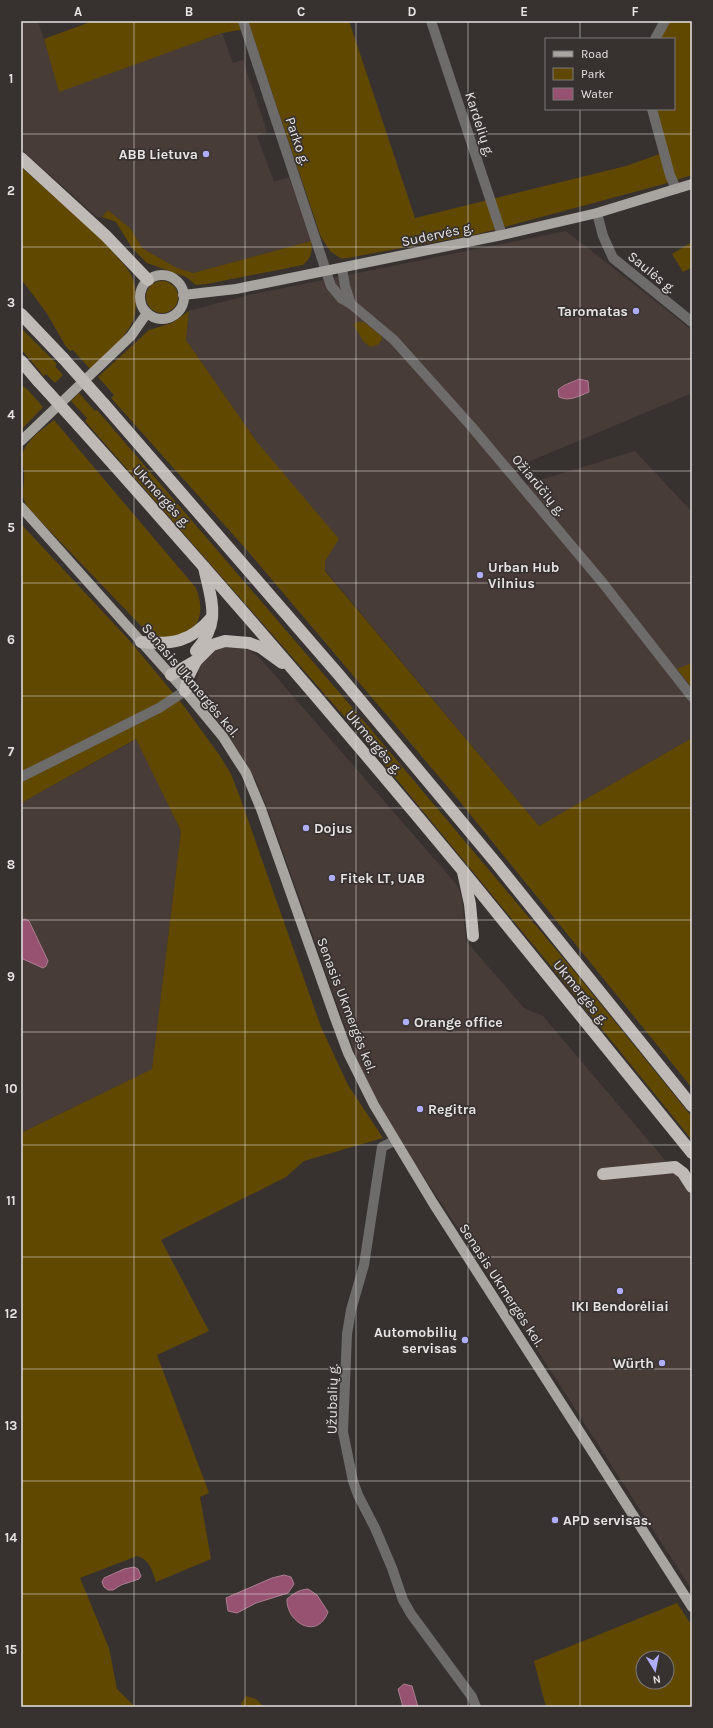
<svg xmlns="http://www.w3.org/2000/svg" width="713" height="1728" viewBox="0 0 713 1728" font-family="Karla,sans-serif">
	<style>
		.built { fill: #483c38 }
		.green { fill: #614801; fill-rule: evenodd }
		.water { fill: #965270; stroke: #ae7e92 }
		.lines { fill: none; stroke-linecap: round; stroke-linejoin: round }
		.minor { stroke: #6e6c6a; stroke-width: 10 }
		.major { stroke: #a8a4a0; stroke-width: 10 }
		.highway { stroke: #bfbab6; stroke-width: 12 }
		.highway-bridge { stroke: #bfbab6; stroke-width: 12 }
		.grid { fill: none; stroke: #e7e4e3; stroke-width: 1; stroke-opacity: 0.55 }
		.poi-dot { fill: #aeaefb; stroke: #373230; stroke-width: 1.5 }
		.labels { text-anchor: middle; stroke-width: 3.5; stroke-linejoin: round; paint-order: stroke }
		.street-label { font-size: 14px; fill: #e7e4e3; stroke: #373230 }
		.poi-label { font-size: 14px; font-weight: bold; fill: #e7e4e3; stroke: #373230; text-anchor: start }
		.neatline { fill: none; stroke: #e7e4e3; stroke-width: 1.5 }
		.grid-label { font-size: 13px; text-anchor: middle; font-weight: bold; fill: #e7e4e3 }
	</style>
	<rect width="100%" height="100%" fill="#373230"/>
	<g class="built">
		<path d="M21,21h17l22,70 162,-58 11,30 10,-3 24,72 -10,4 17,46 15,-5 22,64 -118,32 -16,-5 -35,-20 -11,-19 -23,-19 -6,7h-5l-76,-68z"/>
		<path d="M566,231l126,99v63l-178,75 13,16 108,-33 57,61v151l-15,7 15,18v50l-153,88 -214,-256v-9l-68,-119 -71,-102 3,-29 60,-16z"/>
		<path d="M235,646l13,4 11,7 198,228 5,12 4,44 58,67 19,8 144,170 5,10v394l-191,-296 -95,-145 -27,-45 -20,-40 -91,-254 -11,-27 -12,-21 -44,-65 -3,-7 -2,-8 2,-8 3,-11 7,-9 9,-5z"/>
		<path d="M137,739l44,92 -29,238 -131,64v-330z"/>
	</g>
	<g class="green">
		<path d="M93,21h256l66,197 211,-52 42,-15 -13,-42h19v-70h-14l10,-18h22v154l-28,9 -186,50 -136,25 -11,-7 -10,-15 -71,-210 -10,3 -18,3 -163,59 -15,-53z"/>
		<path d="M21,167c33,30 70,58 98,92 5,6 11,12 14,20 4,11 4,32 0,42 -9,19 -28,34 -43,48l-17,-19 -3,1 -5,-6 -19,-33 -25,-33z"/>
		<path d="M108,210l23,19 11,19 35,20 16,5 118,-32c2,10 0,17 -8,24l-96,19 -11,1 -10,-8 -39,-14 -15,-15 -16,-26 -14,-5z"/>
		<path d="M692,242v25l-9,5 -11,-18z"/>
		<circle cx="162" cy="297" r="16"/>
		<path d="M189,311l-3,29 71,102 82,97 -14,22v10l214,255 153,-88v350l-235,-290 -212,-250 -134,-150 3,-3 -16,-18 51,-47 23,-7z"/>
		<path d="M356,322h8l17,14 1,3c-3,6 -6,7 -12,8l-7,-6 -9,-16z"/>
		<path d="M21,328l36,36 -2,2 8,9 -8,8 -9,-9 -2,2 -23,-27z"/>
		<path d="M21,385l7,5 15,17 -22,23z"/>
		<path d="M79,393l16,18 2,-1 271,316 206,245 118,146v23l-129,-159 -206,-250 -272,-310 2,-3 -16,-17z"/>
		<path d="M54,420l142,168c6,16 7,30 -5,44 -20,6 -25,9 -45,-1l-118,-123c-8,-14 -4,-16 -4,-30 1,-7 -2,-14 -2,-21 2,-16 21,-28 32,-37z"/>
		<path d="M21,524l109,117 53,64 37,51 11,18 10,26 80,227 27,58 35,53 -79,23 -18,16 -125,63 48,91 -52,24 52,138 -9,4 11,62 -55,23c-4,-12 -6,-22 -19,-26l-57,22 29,70 8,41 18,18h-114v-574l131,-64 29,-238 -45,-92 -115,64z"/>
		<path d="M692,663v25l-15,-19z"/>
		<path d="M677,1603l15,23v81h-146l-12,-46zM643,1658h24v24h-24z"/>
		<path d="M246,1696l10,3 8,8h-22l-1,-4z"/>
	</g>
	<g class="water">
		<path d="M579,379l9,2 1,11c-10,4 -20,10 -30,5l-1,-7c6,-6 13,-7 21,-11z"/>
		<path d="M25,919l4,2 19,40 -2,5 -3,2 -20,-9 -2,-4v-35z"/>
		<path d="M134,1567l4,2 3,7 -2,3 -18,6 -8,5h-5l-4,-3 -2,-5 2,-4 20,-9z"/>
		<path d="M284,1575l7,2 3,7 -6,9 -32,10 -19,10 -9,-2 -2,-13 46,-20z"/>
		<path d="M308,1589l9,6 11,17c-11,29 -42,10 -41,-13 7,-6 12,-9 21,-10z"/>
		<path d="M404,1684l8,2 6,21h-15l-5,-18z"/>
	</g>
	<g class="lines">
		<g class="minor">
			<path d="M243,21l88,265 11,13 9,5 43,36 77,86 131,156 90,115"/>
			<path d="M431,21l71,214"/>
			<path d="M655,39l10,-18"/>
			<path d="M652,109l18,66 6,14"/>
			<path d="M597,213l6,23 10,22 79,64"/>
			<path d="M342,268l3,18 6,18"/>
			<path d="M21,777l138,-69 26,-17"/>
			<path d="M394,1141l-12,6 -18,118 -13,45 -4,24 -4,98 10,49 5,14 17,33 17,40 11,32 8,14 61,83 4,10"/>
		</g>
		<g class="major">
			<circle cx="162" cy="297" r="22"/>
			<path d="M183,295l53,-6 266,-54 95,-22 95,-29"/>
			<path d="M21,441l110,-105 16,-23"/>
			<path d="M21,507l164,184 38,46 12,19 11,17 15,36 74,209 13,35 26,52 59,98 259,404"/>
		</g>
		<g class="highway">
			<path d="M21,158l85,78 42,44"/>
			<path d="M21,314l42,44"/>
			<path d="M21,361l17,20"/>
			<path d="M104,404l235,271 157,188 196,243"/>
			<path d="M79,426c131,146 259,294 384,445 77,94 153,188 229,282"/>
			<path d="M141,642c31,3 50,0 71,-25"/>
			<path d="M196,651c26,-30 15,-50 8,-84"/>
			<path d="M171,675l26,-15 15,-15 13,-4 24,2 11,4 22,16"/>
			<path d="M185,691l3,-14 8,-16"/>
			<path d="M463,872l7,32 3,32"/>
			<path d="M603,1174l72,-7 8,6 9,14"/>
		</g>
		<g class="highway-bridge">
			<path d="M63,358l41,46"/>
			<path d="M38,381l41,45"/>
		</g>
	</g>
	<path class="grid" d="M134,21v1686M245,21v1686M356,21v1686M468,21v1686M580,21v18M580,109v1598M21,134h671M21,247h671M21,359h671M21,471h671M21,583h671M21,696h671M21,808h671M21,920h671M21,1032h671M21,1145h671M21,1257h671M21,1369h671M21,1481h671M21,1594h671"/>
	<g class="poi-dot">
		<circle cx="206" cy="154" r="4"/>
		<circle cx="636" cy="311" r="4"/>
		<circle cx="480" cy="575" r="4"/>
		<circle cx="306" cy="828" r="4"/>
		<circle cx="332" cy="878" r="4"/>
		<circle cx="406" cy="1022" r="4"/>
		<circle cx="420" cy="1109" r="4"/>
		<circle cx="620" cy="1291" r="4"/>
		<circle cx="465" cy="1340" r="4"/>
		<circle cx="662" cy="1363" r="4"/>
		<circle cx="555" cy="1520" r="4"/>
	</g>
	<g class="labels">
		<g class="street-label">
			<text transform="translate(480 124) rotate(72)" y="5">Kardelių g.</text>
			<text transform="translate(298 141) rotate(71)" y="5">Parko g.</text>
			<text transform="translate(437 234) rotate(-12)" y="5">Sudervės g.</text>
			<text transform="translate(652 272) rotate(39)" y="5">Saulės g.</text>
			<text transform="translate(539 485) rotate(50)" y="5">Ožiarūčių g.</text>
			<text transform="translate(162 496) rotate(48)" y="5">Ukmergės g.</text>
			<text transform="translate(191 680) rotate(50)" y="5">Senasis Ukmergės kel.</text>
			<text transform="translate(374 742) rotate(50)" y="5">Ukmergės g.</text>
			<text transform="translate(581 992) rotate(51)" y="5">Ukmergės g.</text>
			<text transform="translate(347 1005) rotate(69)" y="5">Senasis Ukmergės kel.</text>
			<text transform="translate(502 1285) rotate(57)" y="5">Senasis Ukmergės kel.</text>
			<text transform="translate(332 1399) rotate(-89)" y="5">Užubalių g.</text>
		</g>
		<g class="poi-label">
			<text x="198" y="159" text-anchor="end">ABB Lietuva</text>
			<text x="628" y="316" text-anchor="end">Taromatas</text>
			<text x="488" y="572">Urban Hub<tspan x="488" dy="16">Vilnius</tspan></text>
			<text x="314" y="833">Dojus</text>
			<text x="340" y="883">Fitek LT, UAB</text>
			<text x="414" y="1027">Orange office</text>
			<text x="428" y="1114">Regitra</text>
			<text x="620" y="1311" text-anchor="middle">IKI Bendorėliai</text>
			<text x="457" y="1337" text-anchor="end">Automobilių<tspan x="457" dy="16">servisas</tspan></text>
			<text x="654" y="1368" text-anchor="end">Würth</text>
			<text x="563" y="1525">APD servisas.</text>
		</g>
	</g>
	<rect width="713" height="1728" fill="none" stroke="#373230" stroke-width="44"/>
	<rect x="545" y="38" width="130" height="72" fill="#373230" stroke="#7d7978"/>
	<rect x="553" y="51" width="20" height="6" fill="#a8a4a0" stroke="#7d7978"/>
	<text x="581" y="58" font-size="12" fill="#e7e4e3">Road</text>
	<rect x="553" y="68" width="20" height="12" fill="#614801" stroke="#7d7978"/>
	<text x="581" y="78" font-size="12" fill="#e7e4e3">Park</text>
	<rect x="553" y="88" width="20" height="12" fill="#965270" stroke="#7d7978"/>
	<text x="581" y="98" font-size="12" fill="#e7e4e3">Water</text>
	<g transform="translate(655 1670) rotate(170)"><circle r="19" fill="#373230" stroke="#7d7978"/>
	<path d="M0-3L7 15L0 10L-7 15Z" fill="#aeaefb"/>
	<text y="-6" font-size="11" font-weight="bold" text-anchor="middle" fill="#e7e4e3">N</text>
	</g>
	<rect x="22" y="22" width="669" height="1684" class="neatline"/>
	<g class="grid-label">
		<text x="78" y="16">A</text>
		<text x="189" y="16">B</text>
		<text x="301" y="16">C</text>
		<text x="412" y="16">D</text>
		<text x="524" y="16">E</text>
		<text x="635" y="16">F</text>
		<text x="11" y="83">1</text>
		<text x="11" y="195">2</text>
		<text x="11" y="307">3</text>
		<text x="11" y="419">4</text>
		<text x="11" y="532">5</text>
		<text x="11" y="644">6</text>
		<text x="11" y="756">7</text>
		<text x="11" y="869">8</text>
		<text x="11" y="981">9</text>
		<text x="11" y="1093">10</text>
		<text x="11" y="1205">11</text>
		<text x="11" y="1318">12</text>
		<text x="11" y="1430">13</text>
		<text x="11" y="1542">14</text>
		<text x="11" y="1654">15</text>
	</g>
</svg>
